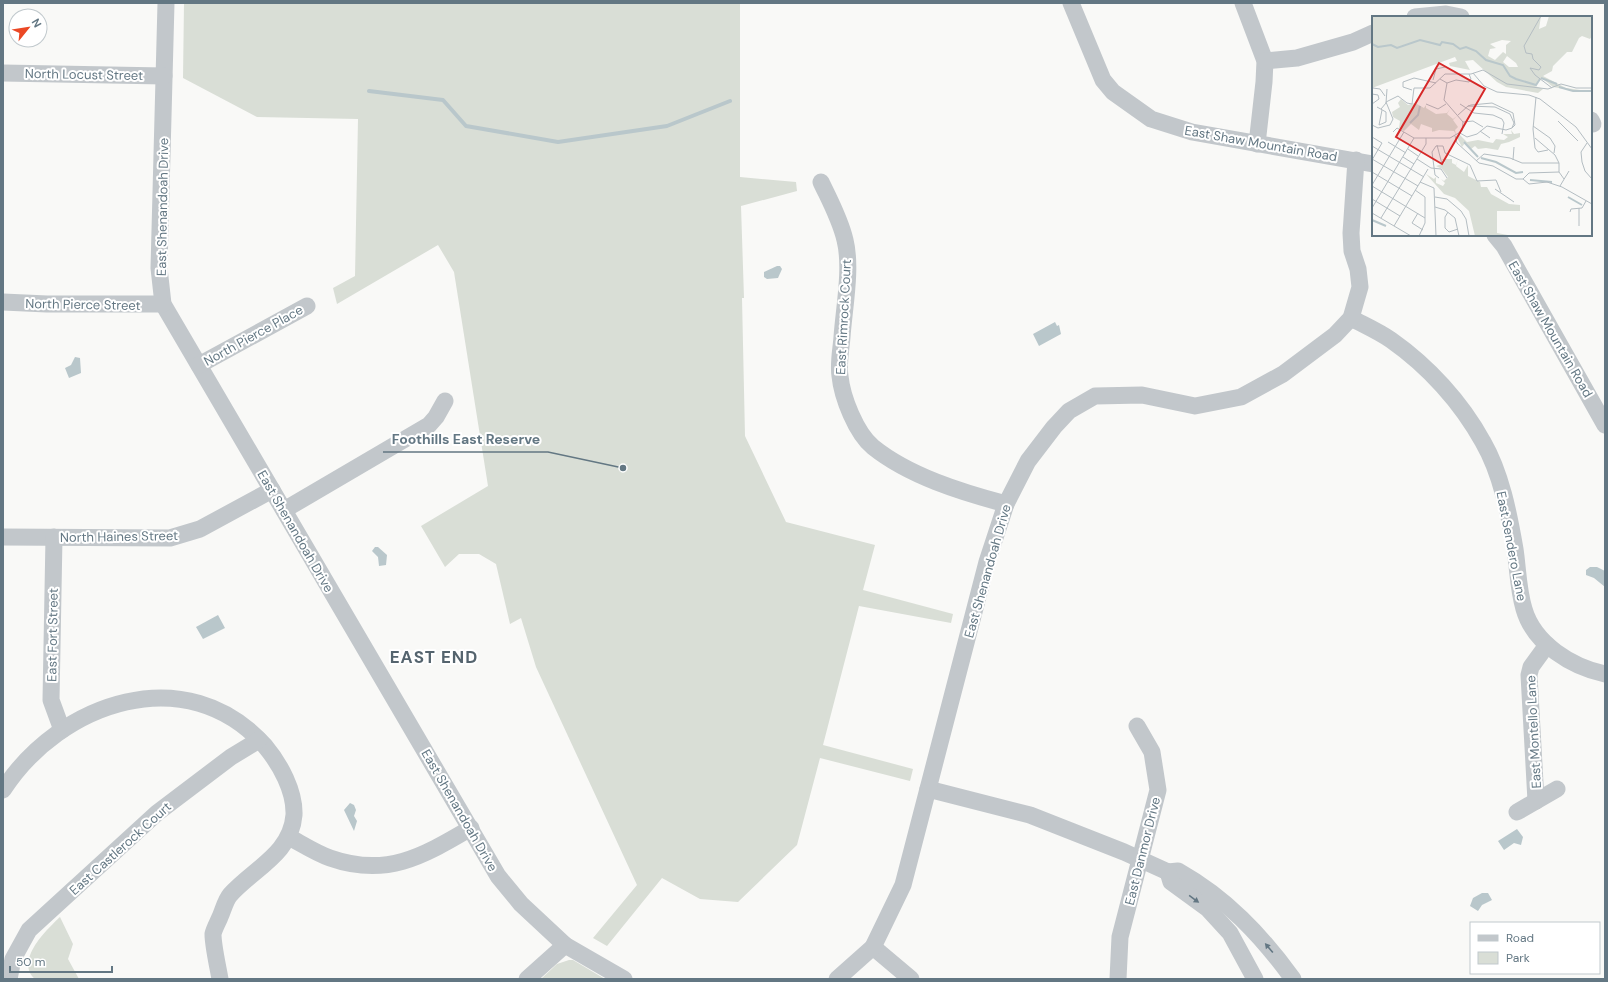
<svg xmlns="http://www.w3.org/2000/svg" width="1608" height="982" viewBox="0 0 1608 982" font-family="'DM Sans',sans-serif">
	<style>
		.green { fill: #d9ded6 }
		.water { fill: #b9c7cb }
		.lines { fill: none; stroke-linecap: round; stroke-linejoin: round }
		.stream { stroke: #b9c7cb; stroke-width: 4 }
		.minor { stroke: #c2c7cb; stroke-width: 17 }
		.oneway { fill: #637783 }
		.labels { text-anchor: middle; stroke-width: 4; stroke-linejoin: round; paint-order: stroke }
		.street-label { font-size: 13px; fill: #637783; stroke: #fff }
		.district-label { font-size: 17px; font-weight: bold; letter-spacing: 1px; fill: #55646e; stroke: #fff }
		.inset-river { fill: none; stroke: #b9c7cb; stroke-width: 2 }
		.inset-road { fill: none; stroke: #b4bdc2; stroke-width: 1 }
		.view { fill: #d62828; fill-opacity: 0.15; stroke: #d62828; stroke-width: 2 }
		.inset-edge { fill: none; stroke: #637783; stroke-width: 2 }
		.leader { fill: none; stroke: #637783; stroke-width: 1.5 }
		.callout-dot { fill: #637783; stroke: #fff; stroke-width: 1.5 }
		.callout-label { font-size: 14px; text-anchor: middle; font-weight: bold; fill: #637783; stroke: #fff; stroke-width: 4; stroke-linejoin: round; paint-order: stroke }
	</style>
	<rect width="100%" height="100%" fill="#f9f9f7"/>
	<g class="green">
		<path d="M184,3h556v174l56,5 1,9 -56,15 3,92h-2l3,138 41,86 89,23 -12,45 90,24 -2,9 -92,-17 -36,139 90,24 -3,12 -90,-23 -23,87 -59,57 -38,-3 -38,-21 -55,68 -14,-8 44,-53 -101,-218 -15,-49 -11,6 -14,-60 -17,-10h-20l-14,13 -24,-41 67,-40 -34,-214 -16,-27 -101,59 -4,-16 22,-12 3,-157 -101,-2 -74,-39z"/>
		<path d="M60,917l13,27 -5,15 11,20h-44c-20,-18 10,-48 25,-62z"/>
		<path d="M569,960h4l32,19h-64l16,-15z"/>
	</g>
	<g class="water">
		<path d="M777,266h3l2,3 -4,9 -11,1 -3,-2v-5z"/>
		<path d="M1055,322l2,4 2,-1 2,9 -22,12 -6,-12z"/>
		<path d="M75,357l5,1 1,15 -12,5 -4,-10 6,-3z"/>
		<path d="M375,547h3l9,8 -1,10 -7,1 -1,-9 -6,-6z"/>
		<path d="M1590,567h7l8,4v16l-11,-9 -8,-3v-5z"/>
		<path d="M218,615l7,13 -22,11 -7,-12z"/>
		<path d="M350,803l4,2 2,5 -2,6 3,5 -3,10 -10,-21z"/>
		<path d="M1517,829l6,8 -2,8 -7,-2 -10,7 -6,-9z"/>
		<path d="M1482,893h6l4,7 -10,5 -4,6 -8,-5 3,-8z"/>
	</g>
	<g class="lines">
		<path class="stream" d="M369,91l74,9 23,26 92,16 109,-16 63,-25"/>
		<g class="minor">
			<path d="M166,3l-7,265 4,36 335,572 23,28 44,41 59,34"/>
			<path d="M1071,3l32,77 10,12 38,27 41,13 181,32"/>
			<path d="M1243,3l22,58 -1,21 -7,62"/>
			<path d="M1415,17l31,-3 15,3"/>
			<path d="M1265,61l32,-3 56,-16 20,-9"/>
			<path d="M3,73l161,3"/>
			<path d="M1591,120l2,4"/>
			<path d="M821,182c9,19 19,37 24,58 7,28 -1,68 -3,97 -1,13 -4,27 -2,39 2,21 16,57 33,71 36,29 88,45 133,57"/>
			<path d="M1495,235l9,11 101,179"/>
			<path d="M3,302l44,2h116"/>
			<path d="M1351,318c13,7 27,13 40,22 37,26 70,62 92,102 18,31 26,72 32,107 3,20 3,40 9,60 10,35 48,58 81,65"/>
			<path d="M199,365l108,-59"/>
			<path d="M284,510l145,-85 7,-8 9,-16"/>
			<path d="M3,537l167,1 30,-9 72,-39"/>
			<path d="M54,537l-3,163 11,30"/>
			<path d="M928,789l102,26 94,37 44,20 10,-1c48,27 83,64 115,108"/>
			<path d="M3,790c57,-88 184,-132 262,-44 15,18 30,45 29,69 -3,39 -41,54 -64,80 -5,6 -7,16 -10,22 -2,5 -6,12 -7,17 0,12 5,33 7,45"/>
			<path d="M1536,801l-7,-126 2,-8 16,-22"/>
			<path d="M1517,812l40,-23"/>
			<path d="M289,837c13,7 27,16 41,21 57,20 93,-2 141,-30"/>
			<path d="M1168,872l3,10 37,27 22,24 25,46"/>
			<path d="M873,947l38,32"/>
			<path d="M9,979l4,-20 16,-29 128,-117 74,-56 28,-17"/>
			<path d="M527,979l38,-34"/>
			<path d="M837,979l36,-32 30,-62 84,-323 19,-58 22,-43 26,-34 15,-16 26,-15 47,-1 53,11 46,-9 42,-23 52,-39 16,-17 9,-31 -2,-18 -6,-18 -1,-18 5,-73"/>
			<path d="M1118,979l2,-42 38,-147 -6,-38 -15,-26"/>
		</g>
	</g>
	<defs><path id="oneway-solid" d="M-6-.8H1V-3.2L6.5 0L1 3.2V.8H-6Z"/></defs>
	<g class="oneway">
		<use href="#oneway-solid" transform="translate(1194 899) rotate(36)"/>
		<use href="#oneway-solid" transform="translate(1269 948) rotate(-130)"/>
	</g>
	<g class="labels">
		<g class="street-label">
			<text transform="translate(84 74) rotate(1)" y="5">North Locust Street</text>
			<text transform="translate(1261 143) rotate(10)" y="5">East Shaw Mountain Road</text>
			<text transform="translate(162 207) rotate(-89)" y="5">East Shenandoah Drive</text>
			<text transform="translate(83 304) rotate(1)" y="5">North Pierce Street</text>
			<text transform="translate(843 317) rotate(-87)" y="5">East Rimrock Court</text>
			<text transform="translate(1551 329) rotate(60)" y="5">East Shaw Mountain Road</text>
			<text transform="translate(253 335) rotate(-29)" y="5">North Pierce Place</text>
			<text transform="translate(296 531) rotate(60)" y="5">East Shenandoah Drive</text>
			<text transform="translate(119 536) rotate(-1)" y="5">North Haines Street</text>
			<text transform="translate(1512 546) rotate(79)" y="5">East Sendero Lane</text>
			<text transform="translate(987 571) rotate(-74)" y="5">East Shenandoah Drive</text>
			<text transform="translate(52 635) rotate(-89)" y="5">East Fort Street</text>
			<text transform="translate(1533 732) rotate(-93)" y="5">East Montello Lane</text>
			<text transform="translate(460 810) rotate(60)" y="5">East Shenandoah Drive</text>
			<text transform="translate(120 848) rotate(-42)" y="5">East Castlerock Court</text>
			<text transform="translate(1142 851) rotate(-76)" y="5">East Danmor Drive</text>
		</g>
		<g class="district-label">
			<text x="434" y="663">EAST END</text>
		</g>
	</g>
	<g transform="translate(1372 16)">
		<rect width="220" height="220" fill="#f9f9f7"/>
		<path d="M0,0h169l-2,13 7,-3 3,-10h43v20l-2,3 -8,-3 -3,2 -7,14h-5l-14,14 -1,5 -9,5 23,12 14,2 -4,1 -23,-4 -11,-9 -7,8 8,3 -5,4 -32,-6 -9,-5 -24,-22 -8,1 5,9 -20,-4 -1,-3 8,-2 -2,-4 -83,31zM130,24l9,1 -5,4v9l-3,-2 -8,8 -7,-4 2,-7 6,-1 -6,-4zM135,40l9,7 2,4h-9l-6,-5zM29,83l7,6 7,-2 9,5 2,-3v3l10,6 11,-1 3,-4 -3,5 6,5 4,-3 -4,4 5,7 -3,3 1,5 -2,-4 -15,-1 -7,2v-4l-11,-4 -2,6 -8,-6 -7,7 -5,-3 1,-7 -7,-4 -1,-5 8,-5 -2,-4zM139,114l3,4 6,-1v4l-11,5 4,4 -4,-4 -8,2 -3,6 -12,-2v5v-5l-8,1 -3,-3 -4,3 -6,-6 -3,4 -6,-11 4,-1 7,7 11,-2 15,3 3,-4 8,1 4,-3 -5,-3h9zM80,139v8l4,2 2,-6 -2,7 8,6 4,-7v11l12,6 1,5h6l4,7 18,10 11,1v6h-23v22l16,3h-38l-6,-25 -14,-13 -11,-4 -18,-20 8,5 2,-2v6l7,3 2,-3 -4,-4 3,2 4,-4 -6,-8 -6,-3 9,-3 -3,-4h10z" fill="#d9ded6" fill-rule="evenodd"/>
		<path class="inset-river" d="M0,28l6,3 13,-2 6,3 23,-8 20,5 2,-3 11,2 7,5 6,-2 10,4 10,9 17,5 7,11 6,3 20,6 4,-6M169,62l16,6M187,71l14,4h19M38,107l8,-8 2,-9M92,126l14,15M109,142l15,4 20,11 7,-1M158,164l22,2M196,181l14,8M0,204l14,6"/>
		<path class="inset-road" d="M169,0l-17,30 2,7 6,1 1,5 8,8 -2,3 -9,-2 5,7 17,13M101,57l11,13 13,6 32,3 11,4 36,28 16,22M61,64l3,-11 9,-2M75,67l9,-3 13,2 2,-3 -2,-5M1,72l7,1 5,7M40,74l-9,-3v-5l11,-4 22,5M0,78l6,1 1,4 -7,5M164,81l-3,32 2,19 3,4 10,-2M54,88l12,5 8,-5M88,88l14,9 19,2 9,4 2,4 -2,11M5,91l9,5v10l-7,3M9,93l5,-6 1,-14M86,99l10,-9 3,-1 21,-2 21,10 2,12 -3,3 2,-5 -4,-9 -15,-7 -27,-1M186,105l20,20M91,106l10,-1 10,6M0,109l6,3 12,-3 3,-6 -7,-17 12,-6 9,7 5,1 2,-16h16l15,-14h26l12,-4 24,14 41,5 13,-5 15,4h16M7,109l3,-15M161,110l17,12 5,8 -1,7M108,115l10,7M21,116l4,-4 17,10h36l12,-7 1,-9 -19,-22 3,-17 -7,-4M88,117l7,4 10,-3 10,-8 19,4 6,-2M83,120l2,7 22,20 14,3 23,13h7l6,-6 30,-1M0,121l10,6 -10,17M163,122l20,17 4,8v9l5,7M16,126l18,11M215,127l-6,9 1,10 3,9 7,8M65,129l5,19M0,130l52,31M71,130l2,7 25,12 7,16 19,-1 5,12M36,133l10,7M31,141l11,7M0,143l46,27M45,143l14,9 10,1 6,9M141,144l1,-13M104,145l8,-7 26,4 12,5h37M0,156l40,24M67,162l-4,-3 -3,-23 4,-6h7M151,163l6,5 18,-2 15,5 30,17M48,166l14,6 2,48M0,169l32,-53M0,170l53,32M188,170l9,-15M123,173l19,13M43,174l10,7v26l-6,13M63,181l12,2 14,12 5,8 3,17M0,183l28,17M63,191l10,3 10,8 4,18M0,192l42,-70M207,192v18M76,196l-3,5v11l4,4 9,-3M198,196l1,-3 11,-1 4,-7M0,197l39,23M46,197l-6,10 11,7M9,202l45,-74v-6M22,210l34,-57"/>
		<path class="view" d="M67,47l46,26 -43,75 -46,-27z"/>
		<rect width="220" height="220" class="inset-edge"/>
	</g>
	<path class="leader" d="M623 468L548 452H383"/>
	<circle class="callout-dot" cx="623" cy="468" r="4"/>
	<g class="callout-label">
		<text x="466" y="444">Foothills East Reserve</text>
	</g>
	<rect width="1608" height="982" fill="none" stroke="#637783" stroke-width="8"/>
	<rect x="1470" y="922" width="130" height="52" fill="#ffffff" stroke="#c1c9cd"/>
	<rect x="1478" y="935" width="20" height="6" fill="#c2c7cb" stroke="#c1c9cd"/>
	<text x="1506" y="942" font-size="12" fill="#637783">Road</text>
	<rect x="1478" y="952" width="20" height="12" fill="#d9ded6" stroke="#c1c9cd"/>
	<text x="1506" y="962" font-size="12" fill="#637783">Park</text>
	<g transform="translate(28 28) rotate(60)"><circle r="19" fill="#ffffff" stroke="#c1c9cd"/>
	<path d="M0-3L7 15L0 10L-7 15Z" fill="#eb4825"/>
	<text y="-6" font-size="11" font-weight="bold" text-anchor="middle" fill="#637783">N</text>
	</g>
	<path d="M10 966v6h102v-6" fill="none" stroke="#637783" stroke-width="2"/>
	<text x="16" y="966" font-size="12" fill="#637783" stroke="#ffffff" stroke-width="3" paint-order="stroke">50 m</text>
</svg>
